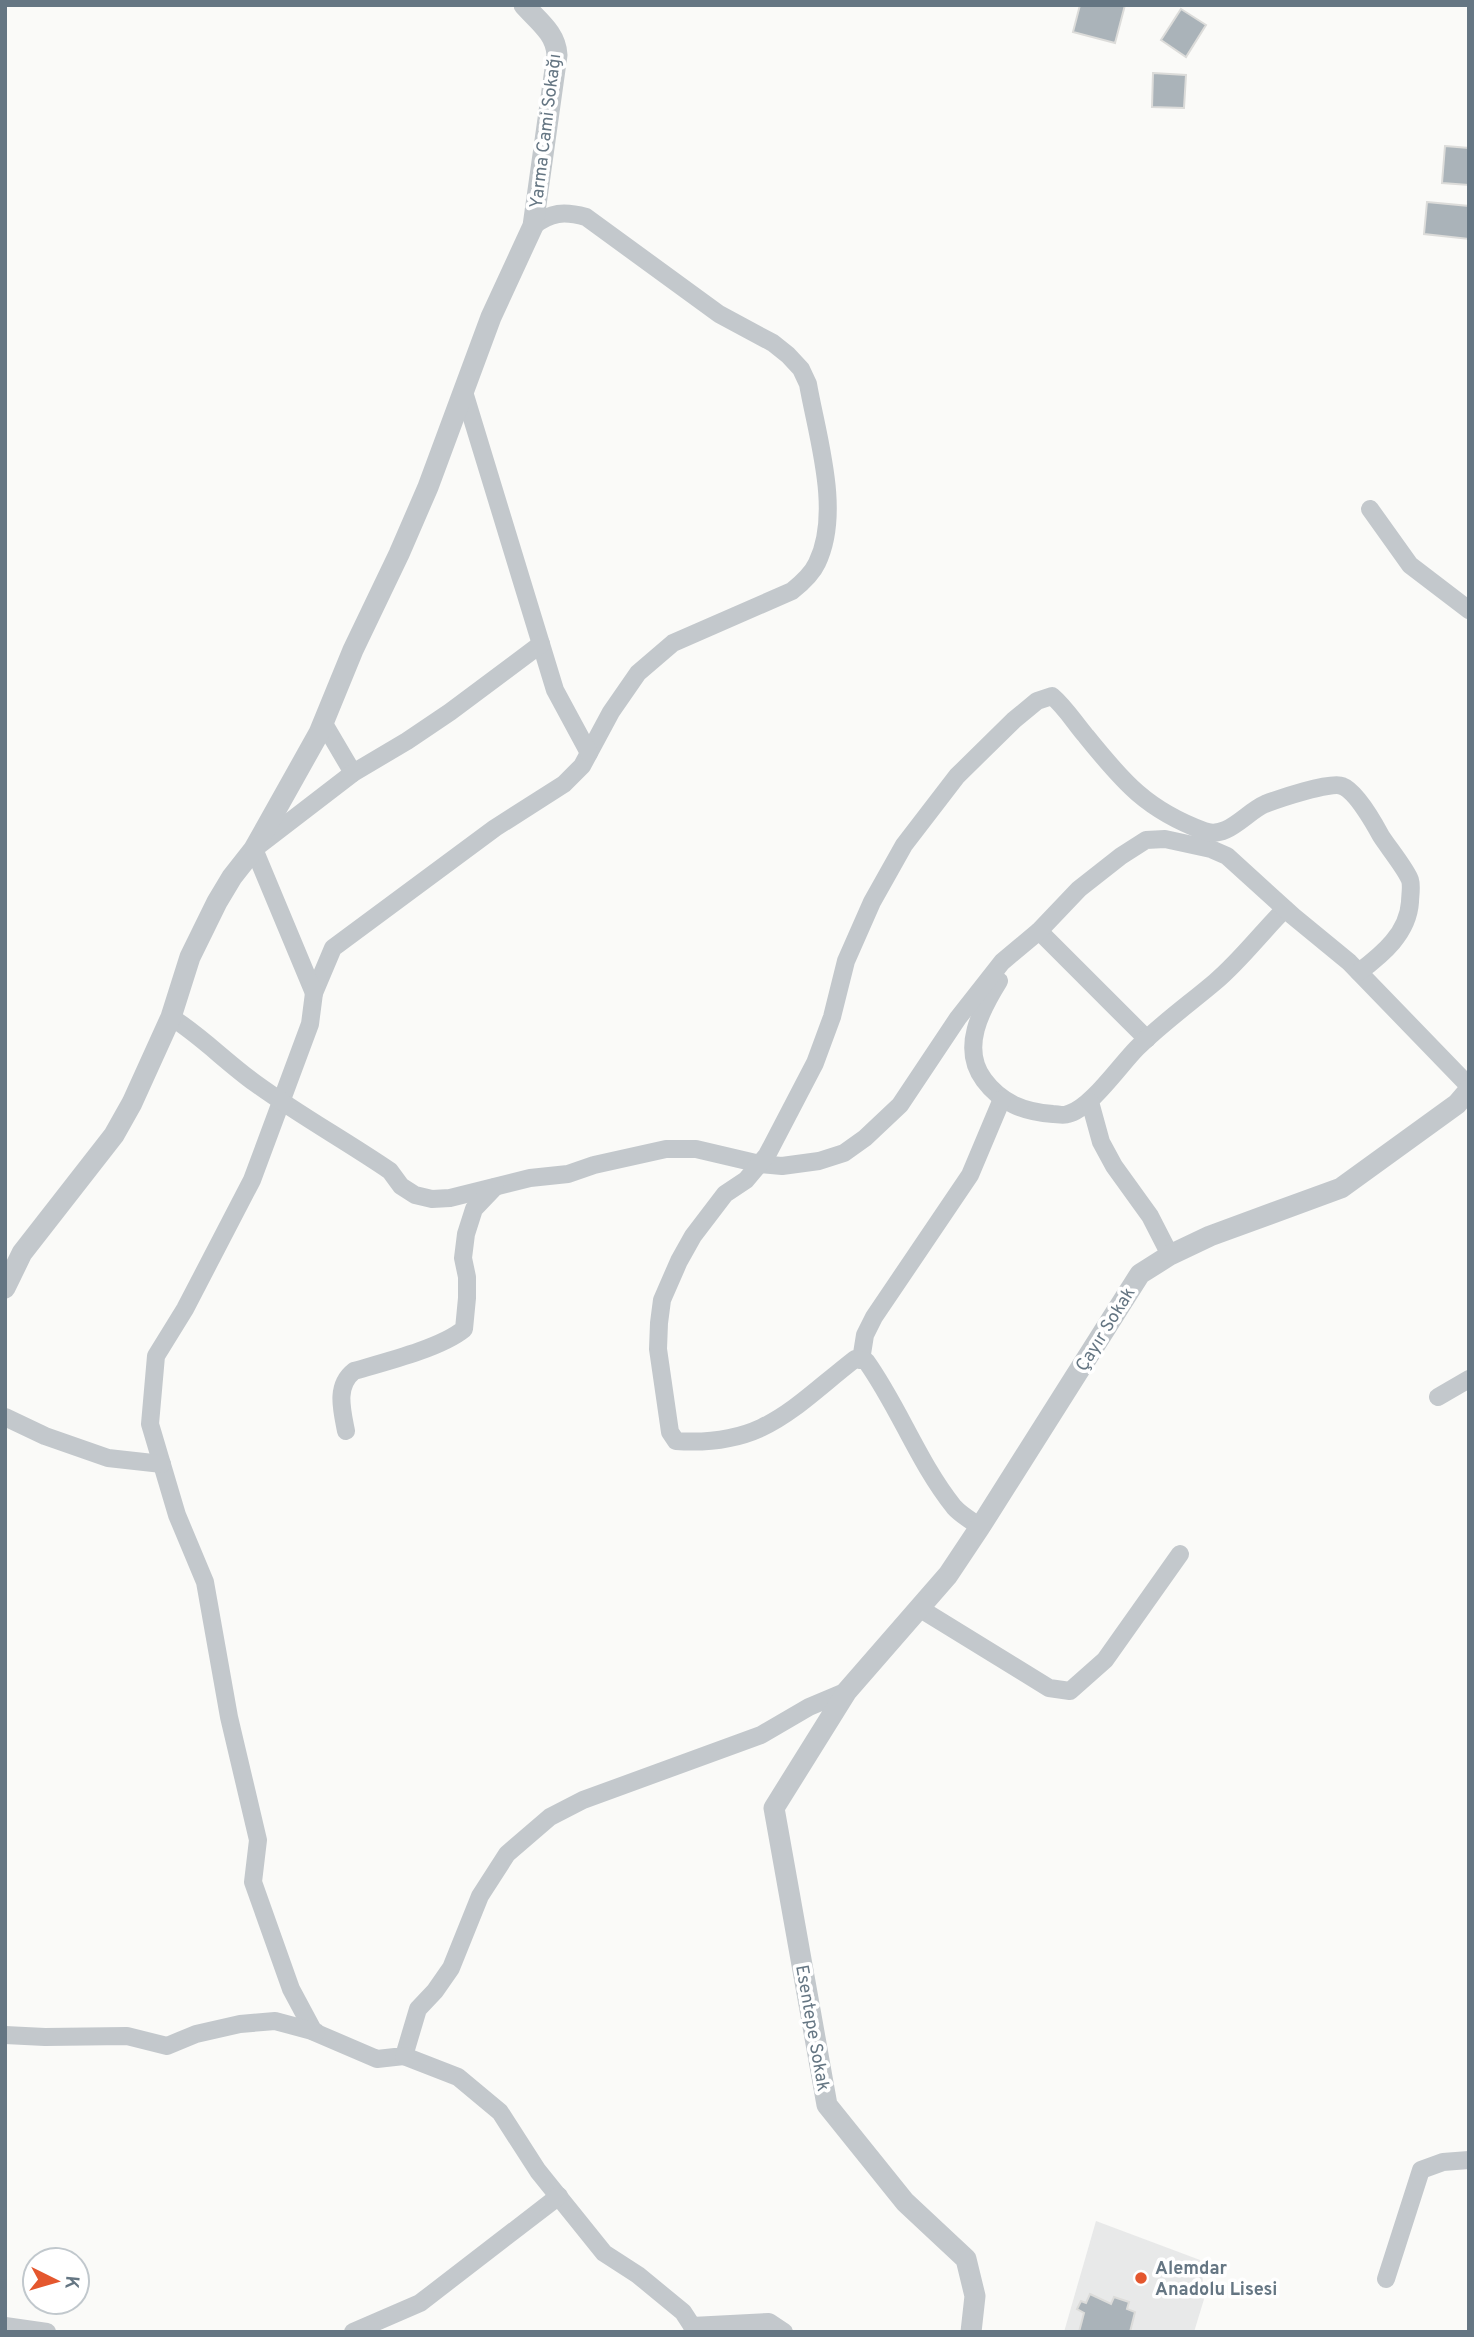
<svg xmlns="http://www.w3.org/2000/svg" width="1474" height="2337" viewBox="0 0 1474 2337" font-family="Overpass,sans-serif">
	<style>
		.built { fill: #e8e9e9 }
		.building { fill: #aab3b9; stroke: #dcdcda; stroke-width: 2 }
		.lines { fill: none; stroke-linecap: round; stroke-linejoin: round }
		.minor { stroke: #c3c8cc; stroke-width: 18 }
		.tertiary { stroke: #c3c8cc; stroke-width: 21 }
		.poi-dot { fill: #e4572e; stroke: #fff; stroke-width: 2.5 }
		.labels { text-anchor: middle; stroke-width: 7; stroke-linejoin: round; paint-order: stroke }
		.street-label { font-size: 18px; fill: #657683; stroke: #fff }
		.poi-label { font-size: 18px; font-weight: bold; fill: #657683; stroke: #fff; text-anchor: start }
	</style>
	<rect width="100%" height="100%" fill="#fafaf8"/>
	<path class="built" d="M1096,2221l104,39 5,36 -11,36h-130z"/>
	<g class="building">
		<path d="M1080,5h45l-10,38 -42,-11z"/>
		<path d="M1181,9l25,16 -20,32 -25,-17z"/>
		<path d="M1153,73l33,2 -2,33 -32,-1z"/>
		<path d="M1445,146l24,2v37l-27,-2z"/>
		<path d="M1427,202l42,4v33l-45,-5z"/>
		<path d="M1090,2294l21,10 3,-7 15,5 -2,7 8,3 -5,20h-51l5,-19 -7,-4 4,-8 5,2z"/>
	</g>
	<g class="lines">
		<g class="minor">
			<path d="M533,226c18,-14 31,-15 53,-9l133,97 54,29 15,12 13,14 7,15c9,52 34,128 9,179 -5,11 -15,20 -25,28l-119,52 -35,30 -27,39 -29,54 -18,18 -69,44 -162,120 -19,45 -4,31 -58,156 -67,129 -29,47 -6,68 27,91 28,67 24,135 29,123 -5,42 38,107 23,43 63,27 27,-3 14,-47 17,-18 16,-23 29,-72 27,-42 43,-37 33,-17 178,-65 48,-28 38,-16"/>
			<path d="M464,392l91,298 34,63"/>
			<path d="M1370,509l40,56 59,45"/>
			<path d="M323,722l30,51"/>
			<path d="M1039,931l108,108"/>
			<path d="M999,981c-18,29 -39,67 -15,99 17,23 40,32 69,34 4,0 11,2 15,0 22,-5 52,-49 69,-66 24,-24 52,-44 78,-66 25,-21 46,-49 70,-73"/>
			<path d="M314,993l-60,-144 99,-76 54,-32 43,-29 91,-68"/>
			<path d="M171,1017c30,19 55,45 84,66 44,32 91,58 135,88l11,15 14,9 17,4 18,-1 80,-20 38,-4 26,-9 72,-16h30l64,15 22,2 37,-5 25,-8 21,-15 35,-33 58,-87 44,-56 37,-31 40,-42 42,-33 25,-16 19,-1 46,10 16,7 66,60 56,46 120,124"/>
			<path d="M1090,1102l11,40 13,24 36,50 20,39"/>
			<path d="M861,1360l4,-25 9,-18 96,-142 32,-76"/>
			<path d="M1438,1397l31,-18"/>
			<path d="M5,1417l40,19 63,22 54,6"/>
			<path d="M346,1431c-4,-21 -11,-45 8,-60 31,-9 87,-23 110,-42l3,-31v-21l-4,-19 3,-24 8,-25 21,-22"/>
			<path d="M980,1527c-8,-6 -19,-12 -26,-20 -36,-45 -55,-100 -88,-146l-11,-2c-63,49 -91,88 -179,82l-6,-9 -12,-83 1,-26 3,-23 17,-39 14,-25 32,-42 21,-14 21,-25 48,-92 17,-46 14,-56 26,-59 32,-57 53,-69 57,-56 23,-19 15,-5c14,12 22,26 34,40 37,46 61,74 118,95 23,9 42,-19 61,-27 13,-5 66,-23 77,-18 14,5 32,37 39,50 7,11 25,33 29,44 2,6 0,16 0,22 -2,31 -27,52 -51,70"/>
			<path d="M919,1608l130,80 21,3 35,-31 75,-106"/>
			<path d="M5,2035l40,2 82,-1 40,10 29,-12 44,-10 35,-3 41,11"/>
			<path d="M404,2056l54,21 42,35 38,59 66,82 34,22 45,37 13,20"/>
			<path d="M1386,2279l35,-109 22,-8 26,-2"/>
			<path d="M5,2326l42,6"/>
			<path d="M692,2326l77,-4 15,10"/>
			<path d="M353,2332l67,-29 139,-107"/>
		</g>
		<g class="tertiary">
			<path d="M5,1288l17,-35 92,-118 18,-32 39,-86 19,-60 27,-55 15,-25 22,-28 65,-116 34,-83 46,-96 29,-67 63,-170 42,-91 24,-171c-1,-22 -19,-34 -33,-50"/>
			<path d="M971,2332l4,-36 -9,-37 -61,-57 -78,-97 -53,-297 73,-117 101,-116 32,-48 160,-253 30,-19 40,-19 131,-48 116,-84 12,-14"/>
		</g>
	</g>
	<circle class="poi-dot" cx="1141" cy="2278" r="7"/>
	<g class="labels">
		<g class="street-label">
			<text transform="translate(545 131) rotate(-83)" y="6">Yarma Cami Sokağı</text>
			<text transform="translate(1105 1329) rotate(-58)" y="6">Çayır Sokak</text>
			<text transform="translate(813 2028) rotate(80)" y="6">Esentepe Sokak</text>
		</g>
		<g class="poi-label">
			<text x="1155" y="2274">Alemdar<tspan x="1155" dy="21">Anadolu Lisesi</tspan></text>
		</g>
	</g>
	<rect width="1474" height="2337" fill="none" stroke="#657683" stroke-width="14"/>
	<g transform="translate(56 2281) rotate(95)"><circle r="33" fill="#ffffff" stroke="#c1c8cd" stroke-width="2"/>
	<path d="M0-5L12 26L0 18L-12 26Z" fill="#e4572e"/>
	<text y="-10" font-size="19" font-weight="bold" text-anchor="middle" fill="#657683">K</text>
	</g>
</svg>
